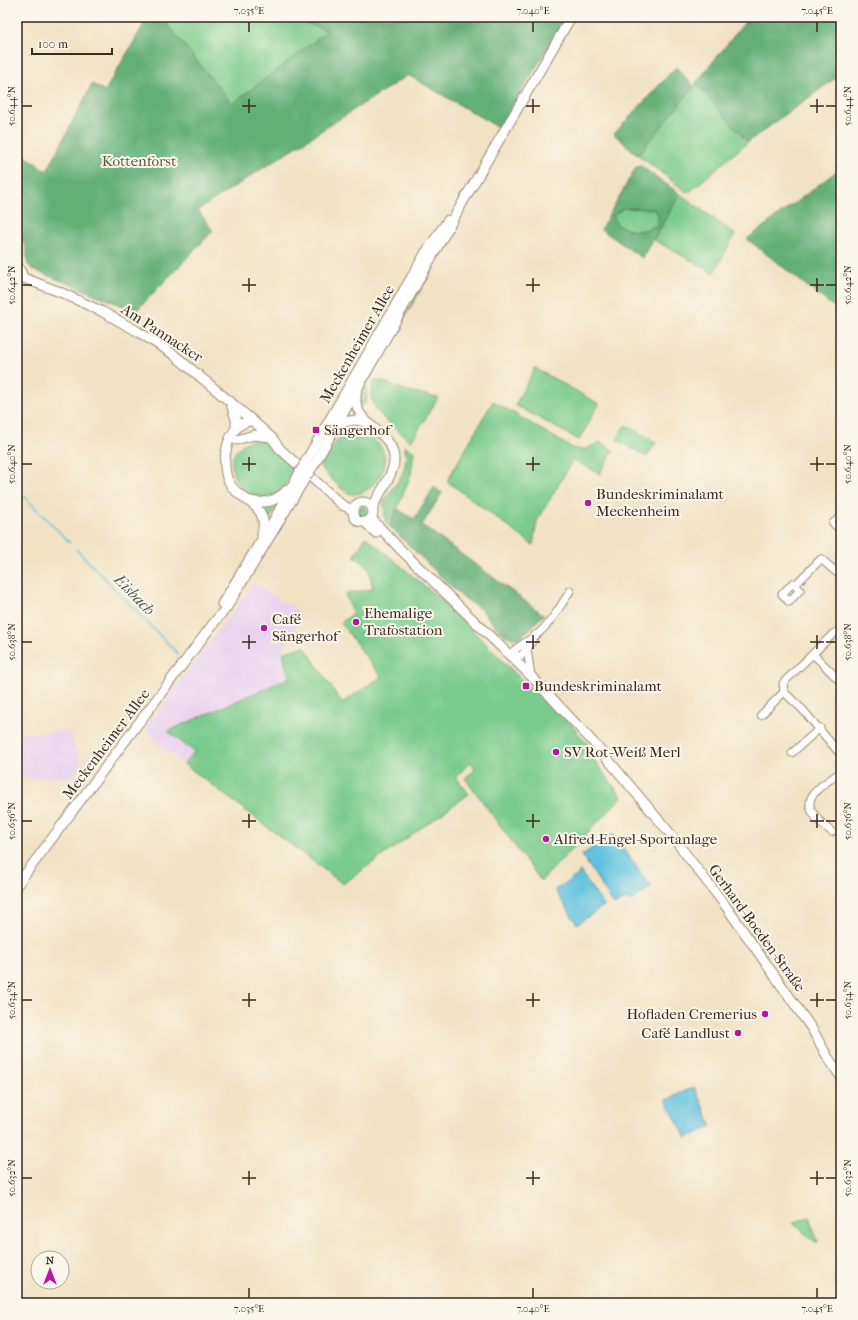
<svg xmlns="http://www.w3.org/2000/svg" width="858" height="1320" viewBox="0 0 858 1320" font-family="'IM FELL French Canon',serif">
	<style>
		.built { fill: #e8d2ee }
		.green { fill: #79cb8c; stroke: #5a7a55 }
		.forest { fill: #62af78; stroke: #4e6c4b; fill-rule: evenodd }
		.water { fill: #61c2df; stroke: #4e767e }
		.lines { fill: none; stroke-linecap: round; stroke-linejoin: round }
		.stream { stroke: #61c2df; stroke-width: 1.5 }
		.minor-casing { stroke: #968671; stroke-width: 9 }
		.major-casing { stroke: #968671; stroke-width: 11 }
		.minor { stroke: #fff; stroke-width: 7 }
		.major { stroke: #fff; stroke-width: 9 }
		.major-bridge-casing { stroke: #968671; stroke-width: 11; stroke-linecap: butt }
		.major-bridge { stroke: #fff; stroke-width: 9 }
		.ticks { fill: none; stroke: #3b2a1e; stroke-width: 1.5 }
		.poi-dot { fill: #b5179e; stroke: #fbf7ec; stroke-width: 1.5 }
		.labels { text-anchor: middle; stroke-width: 4; stroke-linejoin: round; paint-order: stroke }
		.park-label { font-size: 15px; fill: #4e5a3f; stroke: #fbf7ec }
		.street-label { font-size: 15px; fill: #3b2a1e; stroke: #fbf7ec }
		.poi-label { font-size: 15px; fill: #3b2a1e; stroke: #fbf7ec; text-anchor: start }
		.water-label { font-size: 16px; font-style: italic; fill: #465858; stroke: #fbf7ec }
		.neatline { fill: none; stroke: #3b2a1e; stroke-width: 1.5 }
		.ticks-label { font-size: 10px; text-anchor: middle; fill: #3b2a1e }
	</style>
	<rect width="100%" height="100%" fill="#fbf7ec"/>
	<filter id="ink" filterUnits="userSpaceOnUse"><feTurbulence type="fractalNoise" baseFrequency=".025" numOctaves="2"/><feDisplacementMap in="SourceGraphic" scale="8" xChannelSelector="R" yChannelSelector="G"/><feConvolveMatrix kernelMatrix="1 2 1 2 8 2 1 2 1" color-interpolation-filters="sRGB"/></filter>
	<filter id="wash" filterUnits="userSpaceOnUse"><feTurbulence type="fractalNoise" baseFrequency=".012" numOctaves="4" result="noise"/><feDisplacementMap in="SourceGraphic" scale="16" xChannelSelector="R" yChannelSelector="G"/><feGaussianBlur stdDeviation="0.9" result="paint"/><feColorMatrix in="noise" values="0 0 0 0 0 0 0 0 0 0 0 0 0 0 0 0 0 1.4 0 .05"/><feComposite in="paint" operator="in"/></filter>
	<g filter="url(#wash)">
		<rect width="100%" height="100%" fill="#f1e2c4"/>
		<g class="built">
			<path d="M254,583l33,22h7l8,16 -13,14 -6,18 6,25 -120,53 25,21 -10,12 -30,-23 -8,-14z"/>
			<path d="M70,731l11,33 -10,13 -54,1v-45z"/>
		</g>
		<g class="green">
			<path d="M161,17h131l36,14 -96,73z"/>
			<path d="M696,83l52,59 -60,51 -50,-38z"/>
			<path d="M680,194l55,40 -21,39 -60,-33z"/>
			<path d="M624,208l30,1 5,7 -2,9c-17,9 -24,7 -40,0l-4,-10z"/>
			<path d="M448,242l-77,134 -5,11 1,15 -7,5v-12l2,-7z"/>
			<path d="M535,368l64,36 -20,36 -64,-35z"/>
			<path d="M375,379l27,10 36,9 -27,44c-17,-17 -52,-35 -36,-63z"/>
			<path d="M493,401l81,48h12l14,-7 13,8 -13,24 -27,-14 -36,61 -4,24 -86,-64z"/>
			<path d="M625,425l31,17 -9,15 -30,-17z"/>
			<path d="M360,431c11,5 25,15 25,29 1,15 -21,40 -37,33 -8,-4 -21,-19 -28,-26l18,-28 9,-7z"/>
			<path d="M252,440l18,4 25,24c-4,7 -7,15 -13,21 -34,31 -76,-33 -30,-49z"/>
			<path d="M404,445l10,7 -3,22 -21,53 -4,-4 -3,-21c15,-22 27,-30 21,-57z"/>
			<path d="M281,499l-15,27 -8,-21z"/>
			<circle cx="362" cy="512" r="5.5"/>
			<path d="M366,537l78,65 95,95 22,16 35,41 -4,4 30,39 -81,84 -76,-103 10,-8 -4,-8 -15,15 13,17 -126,90 -159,-120 10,-12 -26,-21 121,-53 -6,-25 21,-7 38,57 39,-26 -40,-54 12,-10 -8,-19 28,-5 -4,-21 -15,-12z"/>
			<path d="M809,1217l9,25h-3l-22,-19z"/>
		</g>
		<g class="forest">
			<path d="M133,17h28l71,87 96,-73 -36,-14h275l-68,111 -91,-53 -210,135 15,21 -77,80 -104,-42 -4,-4c-2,-12 0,-21 -11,-30v-85l30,21 45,-87 13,7 39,-67z"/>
			<path d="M749,17h92v57l-93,68 -52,-59z"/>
			<path d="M676,67l18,20 -56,68 -24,-21z"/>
			<path d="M641,166l39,28 -38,64 -41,-29 35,-62zM624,208l30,1 5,7 -2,9c-16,9 -24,7 -40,0l-4,-10z"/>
			<path d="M841,168v141l-2,2 -92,-72z"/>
			<path d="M434,487l8,6 -20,32 122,90 -24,23h-9l-11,-6 -19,-23 -19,-12 -72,-70 7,-18 17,10z"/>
		</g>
		<g class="water">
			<path d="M613,834l38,53 -20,14 -6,-2 -11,6 -32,-50z"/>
			<path d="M580,871l24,35 -27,18 -22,-34 23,-15z"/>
			<path d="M694,1087l18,39 -26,12 -20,-38z"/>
		</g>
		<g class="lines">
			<g class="stream">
				<path d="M17,489l53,54"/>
				<path d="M76,549l102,105"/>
			</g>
		</g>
	</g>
	<g filter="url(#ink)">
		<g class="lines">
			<g class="minor-casing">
				<g id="minor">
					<path d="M841,517l-8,6 8,8"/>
					<path d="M795,585l5,5 -11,12 -7,-8 11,-11 2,2 26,-26 20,17"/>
					<path d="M841,630l-8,4 -50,49 1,9 19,18 38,45"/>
					<path d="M535,635l-5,10 -9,11 -12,-1c8,-8 17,-13 26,-19 15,-11 25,-29 35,-45"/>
					<path d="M527,649l4,27"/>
					<path d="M813,654l28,28"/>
					<path d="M761,715l23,-23"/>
					<path d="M792,753l28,-25"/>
					<path d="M832,832c-38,-29 -22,-39 9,-60"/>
				</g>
			</g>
			<g class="major-casing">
				<g id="major">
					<path d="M17,265l5,9 -4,7"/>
					<path d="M21,277l39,15 43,20 34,19 36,23 80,67 19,17 8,11 62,56 11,5"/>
					<path d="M357,390c-9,37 39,38 37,72 -1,15 -16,31 -22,47"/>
					<path d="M230,401l6,18v10"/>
					<path d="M253,421c-26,0 -34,43 -24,61 7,15 25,18 32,32 4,7 2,14 1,21"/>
					<path d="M335,429c9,-9 20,-11 32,-6"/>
					<path d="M236,440l18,-5 16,2"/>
					<path d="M307,459l119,-207 22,-32"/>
					<path d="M314,465l150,-265 107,-183"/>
					<path d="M250,501c14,3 28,0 38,-12"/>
					<circle cx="363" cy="512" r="10"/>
					<path d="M371,518l28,30 132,128 63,67 74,88 57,74 87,124 15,27 14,21"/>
					<path d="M365,522l11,11"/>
					<path d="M222,604l53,-86 25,-46"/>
					<path d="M17,885l199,-265 11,-13 79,-130"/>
				</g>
			</g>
			<use href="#minor" class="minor"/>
			<use href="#major" class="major"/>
			<g class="major-bridge-casing">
				<g id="major-bridge">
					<path d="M300,472l7,-13"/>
					<path d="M306,477l8,-12"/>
				</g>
			</g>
			<use href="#major-bridge" class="major-bridge"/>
		</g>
	</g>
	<path class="ticks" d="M249,22v10M533,22v10M817,22v10M249,99v14M533,99v14M817,99v14M22,106h10M242,106h14M526,106h14M810,106h14M826,106h10M249,278v14M533,278v14M817,278v14M22,285h10M242,285h14M526,285h14M810,285h14M826,285h10M249,457v14M533,457v14M817,457v14M22,464h10M242,464h14M526,464h14M810,464h14M826,464h10M249,635v14M533,635v14M817,635v14M22,642h10M242,642h14M526,642h14M810,642h14M826,642h10M249,814v14M533,814v14M817,814v14M22,821h10M242,821h14M526,821h14M810,821h14M826,821h10M249,993v14M533,993v14M817,993v14M22,1000h10M242,1000h14M526,1000h14M810,1000h14M826,1000h10M249,1171v14M533,1171v14M817,1171v14M22,1178h10M242,1178h14M526,1178h14M810,1178h14M826,1178h10M249,1288v10M533,1288v10M817,1288v10"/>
	<g class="poi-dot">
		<rect x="312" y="426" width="8" height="8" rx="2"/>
		<circle cx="588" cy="503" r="4"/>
		<circle cx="356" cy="622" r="4"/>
		<circle cx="264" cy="628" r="4"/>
		<rect x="522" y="682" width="8" height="8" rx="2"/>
		<circle cx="556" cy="752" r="4"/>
		<circle cx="546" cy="839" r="4"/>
		<circle cx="765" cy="1014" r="4"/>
		<circle cx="738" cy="1033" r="4"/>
	</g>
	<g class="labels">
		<g class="park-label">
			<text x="139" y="166">Kottenforst</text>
		</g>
		<g class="street-label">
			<text transform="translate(162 333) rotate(33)" y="5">Am Pannacker</text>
			<text transform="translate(357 344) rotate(-60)" y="5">Meckenheimer Allee</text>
			<text transform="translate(106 744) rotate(-53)" y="5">Meckenheimer Allee</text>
			<text transform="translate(757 928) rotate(54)" y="5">Gerhard-Boeden-Straße</text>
		</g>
		<g class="poi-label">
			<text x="324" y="435">Sängerhof</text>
			<text x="596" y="499">Bundeskriminalamt<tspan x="596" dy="17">Meckenheim</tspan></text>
			<text x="364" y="618">Ehemalige<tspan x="364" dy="17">Trafostation</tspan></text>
			<text x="272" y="624">Café<tspan x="272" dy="17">Sängerhof</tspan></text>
			<text x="534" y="691">Bundeskriminalamt</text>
			<text x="564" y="757">SV Rot-Weiß Merl</text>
			<text x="554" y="844">Alfred-Engel-Sportanlage</text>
			<text x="757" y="1019" text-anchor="end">Hofladen Cremerius</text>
			<text x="730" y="1038" text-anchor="end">Café Landlust</text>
		</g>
		<g class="water-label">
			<text transform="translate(135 594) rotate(46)" y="6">Eisbach</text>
		</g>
	</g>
	<rect width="858" height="1320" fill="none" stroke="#fbf7ec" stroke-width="44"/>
	<g transform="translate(50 1270)"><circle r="19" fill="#fbf7ec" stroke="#aea59a"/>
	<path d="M0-3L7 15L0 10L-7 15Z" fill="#b5179e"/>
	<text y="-6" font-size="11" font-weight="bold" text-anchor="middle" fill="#3b2a1e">N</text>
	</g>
	<path d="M32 48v6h80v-6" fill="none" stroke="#3b2a1e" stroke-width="2"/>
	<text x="38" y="48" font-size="12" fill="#3b2a1e" stroke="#fbf7ec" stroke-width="3" paint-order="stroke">100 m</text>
	<rect x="22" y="22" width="814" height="1276" class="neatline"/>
	<g class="ticks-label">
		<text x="249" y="14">7.035°E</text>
		<text x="533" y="14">7.040°E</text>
		<text x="817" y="14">7.045°E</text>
		<text transform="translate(11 106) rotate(-90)" y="4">50.644°N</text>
		<text transform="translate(847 106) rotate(-90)" y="4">50.644°N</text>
		<text transform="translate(11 285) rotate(-90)" y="4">50.642°N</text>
		<text transform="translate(847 285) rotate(-90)" y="4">50.642°N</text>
		<text transform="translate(11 464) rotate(-90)" y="4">50.640°N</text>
		<text transform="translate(847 464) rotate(-90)" y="4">50.640°N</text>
		<text transform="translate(11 642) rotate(-90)" y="4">50.638°N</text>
		<text transform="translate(847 642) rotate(-90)" y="4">50.638°N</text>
		<text transform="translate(11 821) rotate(-90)" y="4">50.636°N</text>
		<text transform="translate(847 821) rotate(-90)" y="4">50.636°N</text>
		<text transform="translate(11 1000) rotate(-90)" y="4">50.634°N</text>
		<text transform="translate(847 1000) rotate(-90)" y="4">50.634°N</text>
		<text transform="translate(11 1178) rotate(-90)" y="4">50.632°N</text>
		<text transform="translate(847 1178) rotate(-90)" y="4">50.632°N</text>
		<text x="249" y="1312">7.035°E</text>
		<text x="533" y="1312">7.040°E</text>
		<text x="817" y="1312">7.045°E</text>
	</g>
</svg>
